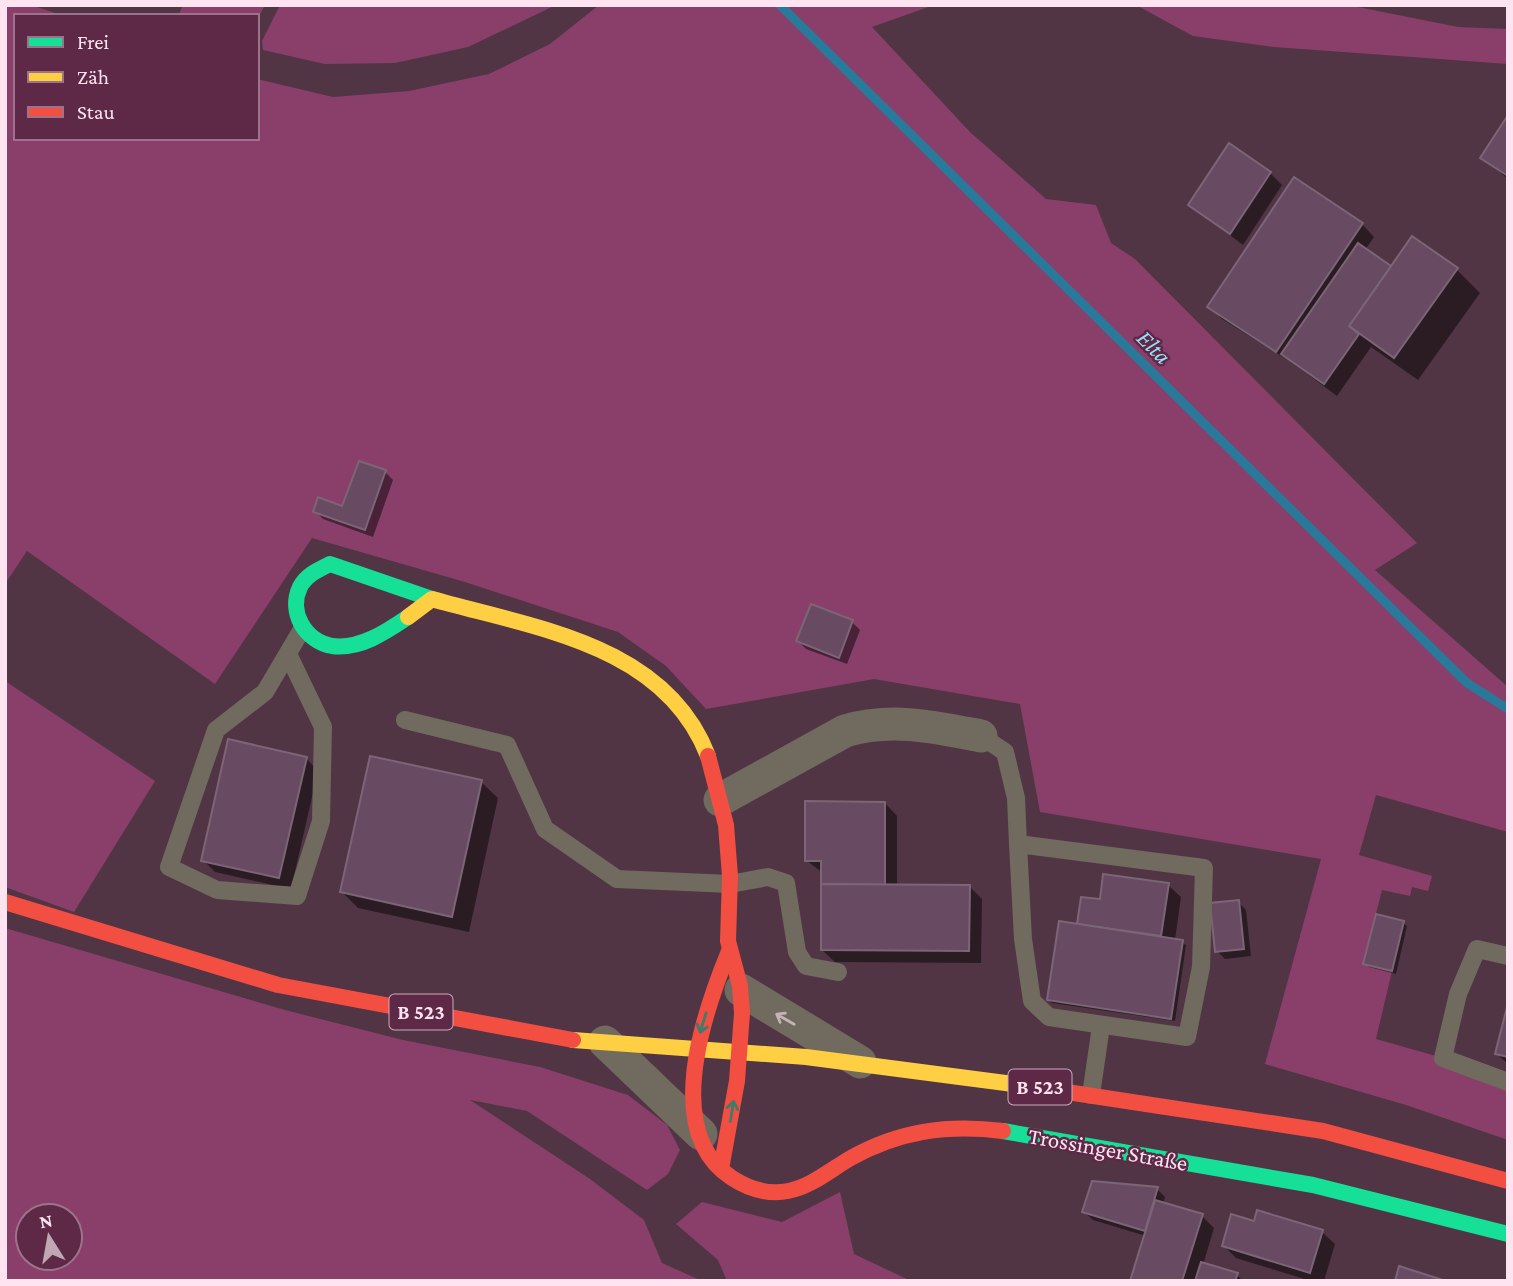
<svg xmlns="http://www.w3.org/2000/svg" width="1513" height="1286" viewBox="0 0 1513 1286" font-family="'Crimson Pro',serif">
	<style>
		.green { fill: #893f6a; fill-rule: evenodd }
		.shadow { fill: #0007 }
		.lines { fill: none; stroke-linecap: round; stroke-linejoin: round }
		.stream { stroke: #297a9a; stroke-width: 9 }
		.building { fill: #684a63; stroke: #7b6576; stroke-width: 2 }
		.lane { stroke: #706a5f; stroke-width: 18 }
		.street { stroke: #706a5f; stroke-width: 33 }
		.fast { stroke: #16e098; stroke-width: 16 }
		.slow { stroke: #ffcf43; stroke-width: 16 }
		.jam { stroke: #f24e42; stroke-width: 16 }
		.oneway { stroke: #c5b3b6 }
		.oneway2 { stroke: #3d7b6b }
		.labels { text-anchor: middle; stroke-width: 5; stroke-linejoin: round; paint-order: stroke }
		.shield { fill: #5d2947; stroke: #ceabbd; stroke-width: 2 }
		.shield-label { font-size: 21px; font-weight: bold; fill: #fee3f0 }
		.street-label { font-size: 23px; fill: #fee3f0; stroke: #5d2947 }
		.water-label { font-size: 24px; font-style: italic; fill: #9cdefa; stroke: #5d2947 }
	</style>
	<rect width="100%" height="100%" fill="#513545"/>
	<g class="green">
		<path d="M5,5h26l33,11h-48v122h241v-59l76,18 76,-6 80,-17 61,-30 49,-39h335l-62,22 98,105 76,67 50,6 15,38 24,16 282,284 -42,27 133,117v145l-132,-37 -17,60 73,21 -4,15 -16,-4 -2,9 -28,-6 -19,74 29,7 -16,68 67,19 65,24v58l-102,-35 -141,-41 56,-205 -281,-47 -20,-108 -146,-25 -168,30 -40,-43 -48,-34 -153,-50 -153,-44 -97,146 -188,-133 -22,33z"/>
		<path d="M183,5h82l-8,15v-4h-79z"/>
		<path d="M280,5h276l-88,42 -73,16 -70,1 -62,-14 -1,-9z"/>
		<path d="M1136,5h212l110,22 50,2v35l-234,-17 -81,-11z"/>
		<path d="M5,681l150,100 -81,131 -69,-25z"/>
		<path d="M5,928l280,82 118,30 137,27 88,28 39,30 13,25 -12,24 -21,16 -120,-79 -57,-11 120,79 54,41 18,43 40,18h-697zM28,1216h42v42h-42z"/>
		<path d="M840,1192l14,62 57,27h-184l-9,-21 -42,-36 26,-22 80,20z"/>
	</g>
	<g class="shadow">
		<path d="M1508,118v61l-26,-22z"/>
		<path d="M1270,173l12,12 -39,60 -53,-40z"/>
		<path d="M1362,224l12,13 -9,13 26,18 65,1 24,24 -62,87 -47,-33 -34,49 -46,-34 -69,-43 -12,-12z"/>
		<path d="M385,472l8,8 -20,57 -50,-18 -8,-8 28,-2z"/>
		<path d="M812,606l40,16 8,8 -13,34 -41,-15 -8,-8z"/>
		<path d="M306,758l12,13 -27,118 -76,-17 -12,-12z"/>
		<path d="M481,782l17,16 -29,134 -111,-24 -16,-16z"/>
		<path d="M885,803l12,13v70h72l13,13 -1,64 -146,-1 -13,-12 1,-77 -16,-12z"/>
		<path d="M1168,885l13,12 -6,43 11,5 -11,76 -123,-18 -3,-3 30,-74z"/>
		<path d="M1238,902l8,8 5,46 -26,3 -8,-8z"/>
		<path d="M1403,923l4,3 -11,48 -27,-7 -4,-3z"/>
		<path d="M1508,1011v53l-11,-10z"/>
		<path d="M1157,1189l8,8 -2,7 39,12 12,12 -11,37 34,10 6,6h-111l14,-45 -53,-16 -9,-8z"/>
		<path d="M1255,1223l67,9 13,12 -11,37h-13l-75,-23 -12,-12z"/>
	</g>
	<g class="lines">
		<path class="stream" d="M780,5l687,678 41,26"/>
	</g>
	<g class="building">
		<path d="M1508,115v61l-28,-18z"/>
		<path d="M1229,143l42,29 -41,62 -42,-29z"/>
		<path d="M1294,177l69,46 -87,129 -69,-45z"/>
		<path d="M1412,236l46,32 -64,90 -45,-32z"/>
		<path d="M1358,243l33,23 -42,60 10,8 -35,50 -43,-30z"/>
		<path d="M359,461l27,9 -21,60 -52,-18 5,-15 24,9z"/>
		<path d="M811,604l42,16 -14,38 -43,-17z"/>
		<path d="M228,739l79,18 -28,121 -78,-17z"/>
		<path d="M370,756l112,24 -30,137 -112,-25z"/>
		<path d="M805,801l80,1v83l-64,-1v-23h-16z"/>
		<path d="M1103,874l66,9 -8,53 -84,-12 4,-27 19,2z"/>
		<path d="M821,884l149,1 -1,66 -148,-1z"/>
		<path d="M1239,900l5,49 -29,3 -5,-49z"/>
		<path d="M1376,914l28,7 -12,50 -29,-7z"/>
		<path d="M1059,921l124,19 -12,79 -124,-19z"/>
		<path d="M1508,1003v54l-13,-3z"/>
		<path d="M1092,1181l66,6 -13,44 -63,-19z"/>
		<path d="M1155,1200l48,14 -21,67h-52z"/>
		<path d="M1257,1210l66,20 -13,43 -88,-27 9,-32 23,7z"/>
		<path d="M1201,1262l37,11 -3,8h-40z"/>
		<path d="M1399,1266l47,15h-51z"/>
	</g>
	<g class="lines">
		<g class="lane">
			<path d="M288,654l35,73 -2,94 -24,75 -80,-6 -48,-23 47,-137 49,-38 36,-61"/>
			<path d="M405,720l102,25 38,84 72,50 113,5 38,-7 18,6 11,69 9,14 32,6"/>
			<path d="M981,736l24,16 11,46 2,46"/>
			<path d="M1018,844l186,24 -3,99 -14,70 -138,-20 -17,-16 -9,-62z"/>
			<path d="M1508,956l-31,-7 -19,45 -15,64 65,24"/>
			<path d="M1091,1095l10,-69"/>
		</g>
		<g class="street">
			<path d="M720,800l125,-69c46,-14 90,-4 136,5"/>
			<path d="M741,990l119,72"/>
			<path d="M605,1042l96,92"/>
		</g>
		<g class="fast">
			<path d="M408,617c-22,15 -49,33 -76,29 -27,-5 -44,-34 -32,-59 6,-12 18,-17 30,-23l102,35"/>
			<path d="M1003,1131l310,54 195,49"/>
		</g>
		<g class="slow">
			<path d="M408,617l24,-18c102,29 233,45 276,157"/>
			<path d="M573,1040l233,17 215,28"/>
		</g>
		<g class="jam">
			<path d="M708,756l18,69 4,51 -2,65 12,45 2,27 -5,68 -16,88"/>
			<path d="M5,902l273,83 295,55"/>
			<path d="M729,951c-25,61 -68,181 3,227 17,11 36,17 56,13 22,-4 41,-20 61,-32 49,-28 98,-35 154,-28"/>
			<path d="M1021,1085l302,46 185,50"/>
		</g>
	</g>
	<defs><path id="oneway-shaft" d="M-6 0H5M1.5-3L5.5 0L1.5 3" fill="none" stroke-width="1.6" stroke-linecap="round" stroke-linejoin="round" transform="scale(1.75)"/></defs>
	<use class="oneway" href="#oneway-shaft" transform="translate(785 1019) rotate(-150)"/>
	<g class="oneway2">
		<use href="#oneway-shaft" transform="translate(703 1023) rotate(107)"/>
		<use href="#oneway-shaft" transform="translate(732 1111) rotate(-81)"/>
	</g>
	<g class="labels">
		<g class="shield">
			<rect x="389.5" y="994.5" width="63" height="35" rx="5"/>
			<rect x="1008.5" y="1069.5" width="63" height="35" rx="5"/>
		</g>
		<g class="shield-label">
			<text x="421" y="1019">B 523</text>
			<text x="1040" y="1094">B 523</text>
		</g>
		<g class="street-label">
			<text transform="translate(1108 1149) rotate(10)" y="8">Trossinger Straße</text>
		</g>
		<g class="water-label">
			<text transform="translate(1154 347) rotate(45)" y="8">Elta</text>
		</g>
	</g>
	<rect width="1513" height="1286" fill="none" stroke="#fee3f0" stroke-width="14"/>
	<rect x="14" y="14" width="245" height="126" fill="#5d2947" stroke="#9d738b" stroke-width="2"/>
	<rect x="28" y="37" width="35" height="10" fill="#16e098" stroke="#9d738b" stroke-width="2"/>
	<text x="77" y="49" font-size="21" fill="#fee3f0">Frei</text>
	<rect x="28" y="72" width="35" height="10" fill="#ffcf43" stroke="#9d738b" stroke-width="2"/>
	<text x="77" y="84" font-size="21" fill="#fee3f0">Zäh</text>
	<rect x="28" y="107" width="35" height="10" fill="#f24e42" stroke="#9d738b" stroke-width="2"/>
	<text x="77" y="119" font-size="21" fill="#fee3f0">Stau</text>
	<g transform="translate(49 1237) rotate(349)"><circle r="33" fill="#5d2947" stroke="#9d738b" stroke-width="2"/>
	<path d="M0-5L12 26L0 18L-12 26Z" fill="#c1a6b4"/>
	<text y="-10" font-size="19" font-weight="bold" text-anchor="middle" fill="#fee3f0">N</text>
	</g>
</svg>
